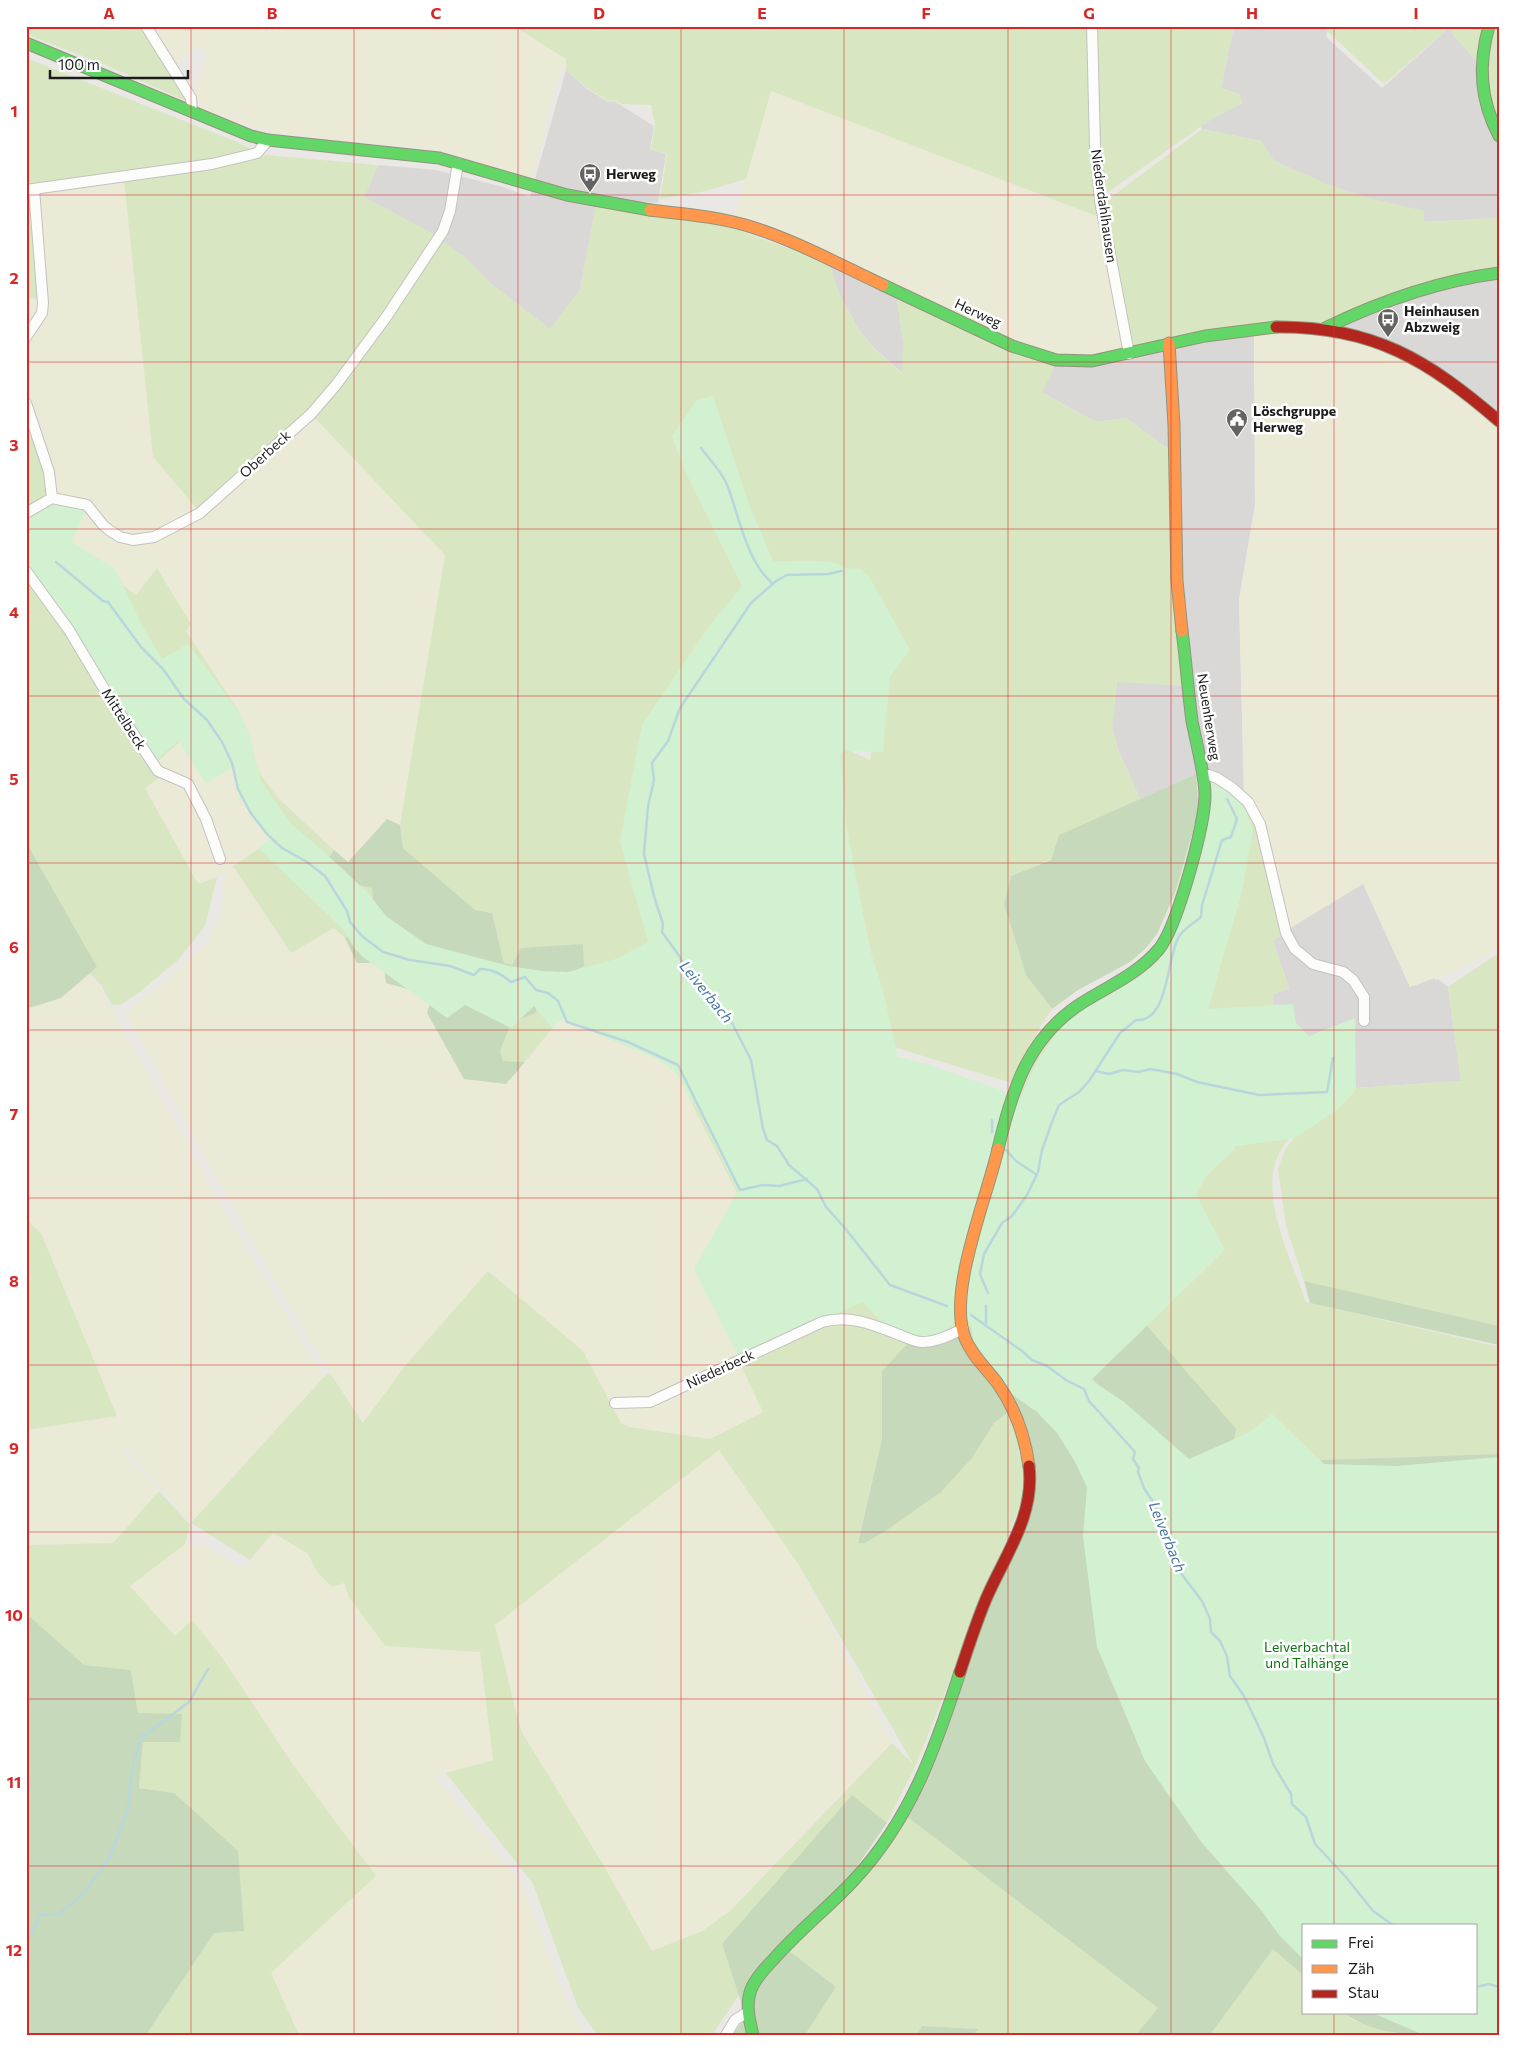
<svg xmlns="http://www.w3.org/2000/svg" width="1525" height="2061" viewBox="0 0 1525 2061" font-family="Commissioner,sans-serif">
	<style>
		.residential { fill: #d9d8d6 }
		.farmland { fill: #ebead7 }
		.grass { fill: #d8e7c2; fill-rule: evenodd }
		.forest { fill: #c6d9ba }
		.park { fill: #d2f1d0 }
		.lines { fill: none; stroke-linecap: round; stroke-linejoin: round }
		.stream { stroke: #b8d7dd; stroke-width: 2.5 }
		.street-casing { stroke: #c3c2c0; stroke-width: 12 }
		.fast-casing { stroke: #93937d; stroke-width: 13 }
		.slow-casing { stroke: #93937d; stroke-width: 13 }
		.jam-casing { stroke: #93937d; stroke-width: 13 }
		.street { stroke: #fcfcfb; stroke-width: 10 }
		.fast { stroke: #63d668; stroke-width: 11 }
		.slow { stroke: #ff974d; stroke-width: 11 }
		.jam { stroke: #b3261e; stroke-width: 11 }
		.grid { fill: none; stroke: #d62828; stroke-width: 1; stroke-opacity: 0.55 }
		.labels { text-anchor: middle; stroke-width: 5; stroke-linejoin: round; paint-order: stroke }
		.poi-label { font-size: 14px; font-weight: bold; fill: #1c1c1c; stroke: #fff; text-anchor: start }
		.street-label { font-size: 14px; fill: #1c1c1c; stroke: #fff }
		.park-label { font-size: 14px; fill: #0d7612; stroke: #fff }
		.water-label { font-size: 15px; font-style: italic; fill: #4878a1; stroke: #fff }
		.neatline { fill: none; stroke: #d62828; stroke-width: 2 }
		.grid-label { font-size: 16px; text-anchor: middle; font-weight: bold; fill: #d62828 }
	</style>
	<rect width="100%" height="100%" fill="#eae8e4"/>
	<g class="residential">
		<path d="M1234,26h95l-3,11 56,51 66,-59 31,35 20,74v80l-76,4 -61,-26 -31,-10 -57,-25 -13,-20 -59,-12 -1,-3 9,-6 32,-17 -3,-9 -18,-6z"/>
		<path d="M566,70l21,19 21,13 6,-1 40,25 -4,23 16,5 -8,49 -61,-3 -17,90 -30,39 -59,-45 -25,-26 -102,-61 14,-32 58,5 64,16 30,11z"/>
		<path d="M829,263l67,30 7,47v34l-32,-29 -14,-18 -20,-37z"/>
		<path d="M1499,275v143l-167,-91 24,-12z"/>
		<path d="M1254,330l1,175 -16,95 5,195 -27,-21 -11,-5 -21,-133 -13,-290z"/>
		<path d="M1167,347l3,103 -44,-32 -30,4 -55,-30 15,-29z"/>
		<path d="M1117,681l68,5 11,88 -56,25 -23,-52 -5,-21z"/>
		<path d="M1363,883l47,104 25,-9 1,2 2,-1 10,8 13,94 -106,7 -72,-43 -11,-50 17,-7 -16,-47 14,-11z"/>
	</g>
	<g class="farmland">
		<path d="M150,26h368l-1,2 49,31 -11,30 -22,90 -94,-29 -168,-17 -70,-25 -7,-22 13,-30 -7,-11 -24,19 -9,-10z"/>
		<path d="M770,90l329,127 27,135 -70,7 -322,-141z"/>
		<path d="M124,180l29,277 159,-42 133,140 -45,270 -13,-6 -39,43 -70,-64 -19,-26 -18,-57 -55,-84 5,-7 -34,-56 -21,27 -23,-16 -39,54 -48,-65v-269l16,-1 -4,-108z"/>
		<path d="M1311,329l89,26 99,69v525l-63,31 -2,-2 -24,9 -47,-103 -76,46 -43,-135 -5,-195 16,-95 -1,-175z"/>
		<path d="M203,721l72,117 -42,28 57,87 44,-26 11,11 12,25h18l57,33 74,88 56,-69 103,35 139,276 -41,86 -52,27 -82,-12 -9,-4 -37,-72 -95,-80 -83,95 -42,57 -52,-79 -70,-122 -116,-210 47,-37 35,-32 14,-29 5,-43 -28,13 -54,-96 12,-25z"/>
		<path d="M89,975l10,11 123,221 102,170 -133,146 -65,-74 -3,4 36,38 -46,52 -85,2 -2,-115 91,-13 -76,-183 -10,-10 -5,-8v-207l35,-11z"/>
		<path d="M719,1450l80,115 93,178 -162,168 -28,20 -50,20 -51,-90 -78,-127 -4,-10 -24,-99z"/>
		<path d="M273,1533l34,20 11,20 26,9 5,15 36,49 95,6 13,108 -58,16 22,26 64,80 48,126 17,27h-287l-28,-62 20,-211 -70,-106 -29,-35 -16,15 -47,-50 56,-42 22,2 36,23z"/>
	</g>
	<g class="grass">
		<path d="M26,26h118l16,32 19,24 7,19 -78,-35 -82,-32z"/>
		<path d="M518,26h571l10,191 -328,-126 -25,88 -40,12 -46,8 7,-45 -16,-5 4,-23 -4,-21 -30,-1 -7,-4 -6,1 -21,-13 -21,-18v-11l-49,-31z"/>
		<path d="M1095,26h139l-13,62 18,6 3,9 -32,17 -109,77z"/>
		<path d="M1329,26h159l-9,38 -31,-35 -64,55 -56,-52z"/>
		<path d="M1491,26h8v103l-3,-3 -13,-71z"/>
		<path d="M26,58l211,84 16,8 -41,12 -186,26z"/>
		<path d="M1202,129l59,12 13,20 57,25 31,10 62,15v11l75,-4v53l-175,55 -194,26 -28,-148z"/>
		<path d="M267,155l111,10 -14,32 74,39 -102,148 -137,127 -46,-54 -29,-277z"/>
		<path d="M26,194h6l10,104 -16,1z"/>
		<path d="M596,203l114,17 119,43c9,29 21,59 42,82 9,10 21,19 31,29l1,-34 -7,-47 160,70 -14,30 54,29 30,-4 44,32 15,236 -68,-4 -5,45 5,20 23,52 -81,36 -8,24 -40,17 -7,28 22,71 26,34c-18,25 -27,47 -37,75l-125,-38 -57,-278 11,-20 26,12 16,-82 -238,208 54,118 255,297 -2,25 -15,10 -20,3 -55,-21 -61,8 -139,-276 -102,-35 -38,47 -22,-1 -3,-10 11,-28 1,-57 -8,-3 -12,-50 -17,-3 -72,-62 -3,-23 45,-270 -133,-140 128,-176 26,19 25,26 59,45 30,-39z"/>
		<path d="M26,415l26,78 -26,17z"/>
		<path d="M157,568l34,56 -5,7 55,84 18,57 19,26 56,52 -5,8 19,25 24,4 1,21 -8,21 -20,9 -11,-10 -43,25 -58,-87 42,-28 -72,-117 -47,42 -43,-185 23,17z"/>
		<path d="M26,573l135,204 -16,11 53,96 19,-7 -12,49 -27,34 -41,34 -17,11h-8l-11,-20 -11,-12 7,-6 -71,-125z"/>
		<path d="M1212,780l23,13 24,32 25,109 -11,7 16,47 -17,7 11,50 13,84c-9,12 -19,24 -22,39 -9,40 19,96 32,134l193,45v107l-270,9 -36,49 -136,-117 -92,-72 48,-216 36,-73 106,-74 54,-176z"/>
		<path d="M1499,953v373l-195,-45 -18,-55 -8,-57 7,-20 14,-17 56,-44 106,-7 -13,-94z"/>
		<path d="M26,1216l5,8 10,9 76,183 -91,14z"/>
		<path d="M488,1271l95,80 38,72 8,4 81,12 53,-27 -23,-48 93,-44 31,4 45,18 -27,29v68l-24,103 29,-12 54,-38 31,-34 22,-35 16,-12 17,72 -11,33 -101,251 -28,56 -35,-27 -130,148 17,51 -27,40h-114l-20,-27 -45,-124 -87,-111 47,-13 -13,-108 -95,-6 -36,-49 -5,-14 -12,4 -14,-14 -11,-20 -34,-20 -23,27 -59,-37 133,-146 6,-4 33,50 42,-57zM719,1450l80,115 114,199 -21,-21 -162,168 -28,20 -50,20 -51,-90 -78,-127 -4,-10 -24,-99z"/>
		<path d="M159,1491l31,34 -5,19 -55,42 45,50 17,-16 29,36 70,106 85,114 -105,97 28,62h-153l68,-102 -40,-140 -35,-5 4,-46 -12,-72 -47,-5 -58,-52v-74l2,6 85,-2z"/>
		<path d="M906,1816l252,192 -22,27h-163l4,-6 -55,-3 -5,9h-112l31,-48 -49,-38z"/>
		<path d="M1273,1948l31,28v36h40l10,9 48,14h-192z"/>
	</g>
	<g class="forest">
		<path d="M1196,774l3,37 -24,82 -18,41 -12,15 -15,13 -52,28 -26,19 -26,-34 -22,-71 7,-28 40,-16 8,-25z"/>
		<path d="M387,819l13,6 3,23 72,62 17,3 12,50 8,2 9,-17 62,-4 1,22 -19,11 -20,4 -10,32 -24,10 -11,28 3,10 22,1 -19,22 -42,-5 -37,-66 5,-17 -46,-13 -2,-15 -9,-5h-18l-12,-25 20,-9 8,-21 -1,-20 -24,-5 -19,-25 5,-8 14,12z"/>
		<path d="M26,842l71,125 -36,31 -35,11z"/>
		<path d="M1304,1281l195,45v19l-189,-42z"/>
		<path d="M1143,1321l93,108 -7,34 270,-9v581c-44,0 -121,8 -155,-23h132v-87h-172v51l-31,-27 -63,86h-74l22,-27 -252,-192 93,-239 34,-112 -68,-142 92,72 136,117 -108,-144z"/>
		<path d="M959,1337l51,74 -16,12 -22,35 -31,34 -54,38 -22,13h-7l24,-104v-68l27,-29 13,5z"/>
		<path d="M26,1613l58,52 47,5 7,43 44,1 -2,28h-37l-4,46 35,5 64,58 6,80 -30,2 -68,102h-120z"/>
		<path d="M852,1795l35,28 -36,52 -64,74 49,38 -31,48h-73l14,-18 -24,-73z"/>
		<path d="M922,2026l56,3 -5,6h-56z"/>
	</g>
	<path class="park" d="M713,396l35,106 25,59c17,1 62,-4 72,7l15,1 9,7 41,74 -20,27 -7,75 -43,-1 7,77 12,66 10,53 13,40 16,70 26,6 97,34 15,-33 27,-41 105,-74 41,-166 3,-2 24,17 9,11 8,21 -11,62 -34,117 85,-5 3,19 13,13 46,-18 1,72 -18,19 -43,29 -59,8 -6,8 -23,21 -11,20 29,55 -134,130 33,22 65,57 59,-26 24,-19 52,50 73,2 102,-9v578h-75l-54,-23h106v-87h-172v35l-25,-25 -18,-25 -59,-67 -57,-82 -48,-114 -14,-111 4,-49 -13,-27 -17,-27 -20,-21 -24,-17 -40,-54 -3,-20 -16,1 -14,14 -19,5 -33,-13 -26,-26 -30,14 -46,15 -48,25 -44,-87 44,-78 -45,-91 -1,3 -15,-29 -19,-15 -57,-23 -21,-12 -10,1 -4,-9 -14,12 -18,-22 -23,22 -46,-23 -18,13 -84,-61 -8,-8 -12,-20 -85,-81 14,-10 -13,-14 -15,-22 -12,-34 -26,16 -28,-43 -24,21 -87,-142 -7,-14 -29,-31 -5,-8v-51l30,-16 30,9 -14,33 43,27 27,56 20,34 26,-15 53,71 8,18 12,48 30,43 29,24 48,45 18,23 40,28 83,22 34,5 25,1 48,-13 32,-17 -28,-101 22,-116 65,-96 35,-43 -58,-117 -12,-33 25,-36z"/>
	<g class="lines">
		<g class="stream">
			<path d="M701,448c9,12 22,25 27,39 11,30 19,75 45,97"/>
			<path d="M56,562l47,39 5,1 33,45 22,22 21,30 23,21 15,22 10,21 6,26 12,23 17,22 15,14 25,14 18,14 22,35 3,11 12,14 21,16 27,8 40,6 24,9 6,-6c13,0 21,5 31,13l14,-5 11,13 12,3 10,8 9,21 61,20 50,23 62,125 23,-5 16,1 28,-7"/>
			<path d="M842,571l-14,3 -41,1 -11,6 -25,22 -71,105 -12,33 -16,22 2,17 -6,26 -4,48 10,42 9,28 -1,8 18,25 6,15 26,24 19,25 20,39 12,69 4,11 10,6 12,19 28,24 9,18 19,21 45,57 57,21"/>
			<path d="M1096,1071l13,3 14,-4 15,2 13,-3 26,5 20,8 62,13 68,-3 6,-34"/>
			<path d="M992,1120v12"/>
			<path d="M1006,1150l10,11 21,14"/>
			<path d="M988,1293l-8,-19 4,-20 18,-31 10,-7 15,-21 11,-23 4,-22 10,-28 7,-17 20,-13 10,-11 31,-48 16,-13c34,3 30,-66 44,-85 5,-7 15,-13 21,-18l1,-12 20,-65 9,-3 6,-18 -10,-20"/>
			<path d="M986,1306v20"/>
			<path d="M971,1315l51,36 10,9 15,6 19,14 18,9 5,12 46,51 -2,7 6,9 -1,4 6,16 11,17 3,17 16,32 6,18 22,29 8,18 1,13 9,9 7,15 3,20 14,20 20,42 9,26 18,30 1,10 14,13 9,27 30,32 28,35 20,14"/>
			<path d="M26,1933l5,2 9,-20 19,-1 26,-22 24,-33 19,-50 3,-34 10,-40 3,1 45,-34 19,-33"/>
			<path d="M1476,1987l13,-3 10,3"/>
		</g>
		<g class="street-casing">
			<g id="street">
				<path d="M146,26l45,72 1,14"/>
				<path d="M1092,26l3,121 5,54 29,153"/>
				<path d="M26,190l186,-26 45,-11 11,-13"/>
				<path d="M26,337l16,-24 1,-10 -9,-114"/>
				<path d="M26,403l23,69 3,26 35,7 16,20 6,5 11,7 13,3 21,-3 46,-24 111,-99 25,-29 51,-69 56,-85 7,-20 8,-48"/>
				<path d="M26,513l26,-15"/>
				<path d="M26,571l43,59 40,67 49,74 30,13 18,35 14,40"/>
				<path d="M1203,776l6,-1 8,3 14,9 17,15 12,22 26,109 9,16 18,15 30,8 10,8 11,17v24"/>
				<path d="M615,1403l35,-1 172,-80c28,-8 52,3 78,13 7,3 15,7 22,7 15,0 28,-7 41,-13"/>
				<path d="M726,2035l9,-15 13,-8"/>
			</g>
		</g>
		<g class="fast-casing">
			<g id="fast">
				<path d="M1489,26c-11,39 -9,74 10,110"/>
				<path d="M26,43l225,93 17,4 171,18 128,37 83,15"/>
				<path d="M883,285l129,61 44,14 36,1 113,-25 71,-9"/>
				<path d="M1325,328c56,-27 112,-47 174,-55"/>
				<path d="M998,1149c14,-60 31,-114 87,-148 26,-16 54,-28 74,-52 18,-22 46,-124 46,-154 0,-20 -9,-53 -13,-74 -4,-30 -6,-60 -10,-90"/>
				<path d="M753,2035c-4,-16 -8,-32 -1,-48 5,-10 13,-19 21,-27 25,-29 55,-52 81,-80 57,-61 81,-131 106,-208"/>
			</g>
		</g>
		<g class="slow-casing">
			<g id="slow">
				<path d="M650,210c32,4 64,6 95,15 48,14 93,39 138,60"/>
				<path d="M1169,343l5,82 3,156 5,50"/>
				<path d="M998,1149c-11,49 -51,143 -33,189 7,18 22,31 33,46 17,24 27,53 31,82"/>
			</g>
		</g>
		<g class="jam-casing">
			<g id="jam">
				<path d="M1276,327c97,-1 152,33 223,94"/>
				<path d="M960,1672c8,-24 16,-49 26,-73 19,-44 49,-83 43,-133"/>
			</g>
		</g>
		<use href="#street" class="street"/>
		<use href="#fast" class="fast"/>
		<use href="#slow" class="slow"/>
		<use href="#jam" class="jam"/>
	</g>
	<path class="grid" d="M191,26v2009M354,26v2009M518,26v2009M681,26v2009M844,26v2009M1008,26v2009M1171,26v2009M1334,26v1899M26,195h1473M26,362h1473M26,529h1473M26,696h1473M26,863h1473M26,1030h1473M26,1198h1473M26,1365h1473M26,1532h1473M26,1699h1473M26,1866h1473M1334,2012v23"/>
	<defs>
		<g id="bus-pin" transform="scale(1.125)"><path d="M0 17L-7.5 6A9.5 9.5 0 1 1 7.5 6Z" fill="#646362" stroke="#fff"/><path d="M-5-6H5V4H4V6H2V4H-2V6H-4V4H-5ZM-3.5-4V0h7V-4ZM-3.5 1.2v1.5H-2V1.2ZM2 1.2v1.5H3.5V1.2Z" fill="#fff"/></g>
		<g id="civic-pin" transform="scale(1.125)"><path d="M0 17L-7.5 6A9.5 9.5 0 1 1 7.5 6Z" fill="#646362" stroke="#fff"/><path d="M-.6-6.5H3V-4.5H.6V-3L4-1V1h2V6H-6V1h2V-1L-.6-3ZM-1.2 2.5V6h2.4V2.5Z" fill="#fff"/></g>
	</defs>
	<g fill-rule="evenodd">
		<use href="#bus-pin" x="590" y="174"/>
		<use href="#bus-pin" x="1388" y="319"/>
		<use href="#civic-pin" x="1237" y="419"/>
	</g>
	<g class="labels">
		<g class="poi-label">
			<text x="606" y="179">Herweg</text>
			<text x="1404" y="316">Heinhausen<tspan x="1404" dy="16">Abzweig</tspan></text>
			<text x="1253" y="416">Löschgruppe<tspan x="1253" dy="16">Herweg</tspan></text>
		</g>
		<g class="street-label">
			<text transform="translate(1104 206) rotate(82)" y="5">Niederdahlhausen</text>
			<text transform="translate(978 313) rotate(25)" y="5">Herweg</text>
			<text transform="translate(265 454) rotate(-42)" y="5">Oberbeck</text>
			<text transform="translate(1209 717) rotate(81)" y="5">Neuenherweg</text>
			<text transform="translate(124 719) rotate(57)" y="5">Mittelbeck</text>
			<text transform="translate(720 1369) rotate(-25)" y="5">Niederbeck</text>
		</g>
		<g class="park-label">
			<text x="1307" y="1652">Leiverbachtal<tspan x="1307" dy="16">und Talhänge</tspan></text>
		</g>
		<g class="water-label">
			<text transform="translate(706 992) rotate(51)" y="5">Leiverbach</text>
			<text transform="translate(1167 1537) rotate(68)" y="5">Leiverbach</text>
		</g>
	</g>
	<rect width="1525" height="2061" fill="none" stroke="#ffffff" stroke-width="55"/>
	<rect x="1302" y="1924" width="175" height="90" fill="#ffffff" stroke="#a4a4a4"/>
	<rect x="1312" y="1940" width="25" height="8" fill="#63d668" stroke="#a4a4a4"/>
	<text x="1348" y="1948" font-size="15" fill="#1c1c1c">Frei</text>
	<rect x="1312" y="1965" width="25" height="8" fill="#ff974d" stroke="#a4a4a4"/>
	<text x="1348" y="1974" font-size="15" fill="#1c1c1c">Zäh</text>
	<rect x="1312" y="1990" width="25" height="8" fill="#b3261e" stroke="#a4a4a4"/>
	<text x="1348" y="1998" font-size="15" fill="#1c1c1c">Stau</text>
	<path d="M50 70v8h138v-8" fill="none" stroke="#1c1c1c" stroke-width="2.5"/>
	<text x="58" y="70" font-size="15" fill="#1c1c1c" stroke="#ffffff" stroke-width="4" paint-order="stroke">100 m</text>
	<rect x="28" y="28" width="1470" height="2006" class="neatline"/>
	<g class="grid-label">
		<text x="109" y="19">A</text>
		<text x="272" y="19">B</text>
		<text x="436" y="19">C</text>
		<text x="599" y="19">D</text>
		<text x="762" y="19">E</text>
		<text x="926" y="19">F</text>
		<text x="1089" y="19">G</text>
		<text x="1252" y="19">H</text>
		<text x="1416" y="19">I</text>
		<text x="14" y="117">1</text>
		<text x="14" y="284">2</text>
		<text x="14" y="451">3</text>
		<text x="14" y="618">4</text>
		<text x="14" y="785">5</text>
		<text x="14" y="953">6</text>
		<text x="14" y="1120">7</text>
		<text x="14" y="1287">8</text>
		<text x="14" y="1454">9</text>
		<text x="14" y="1621">10</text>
		<text x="14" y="1788">11</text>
		<text x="14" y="1956">12</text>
	</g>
</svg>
